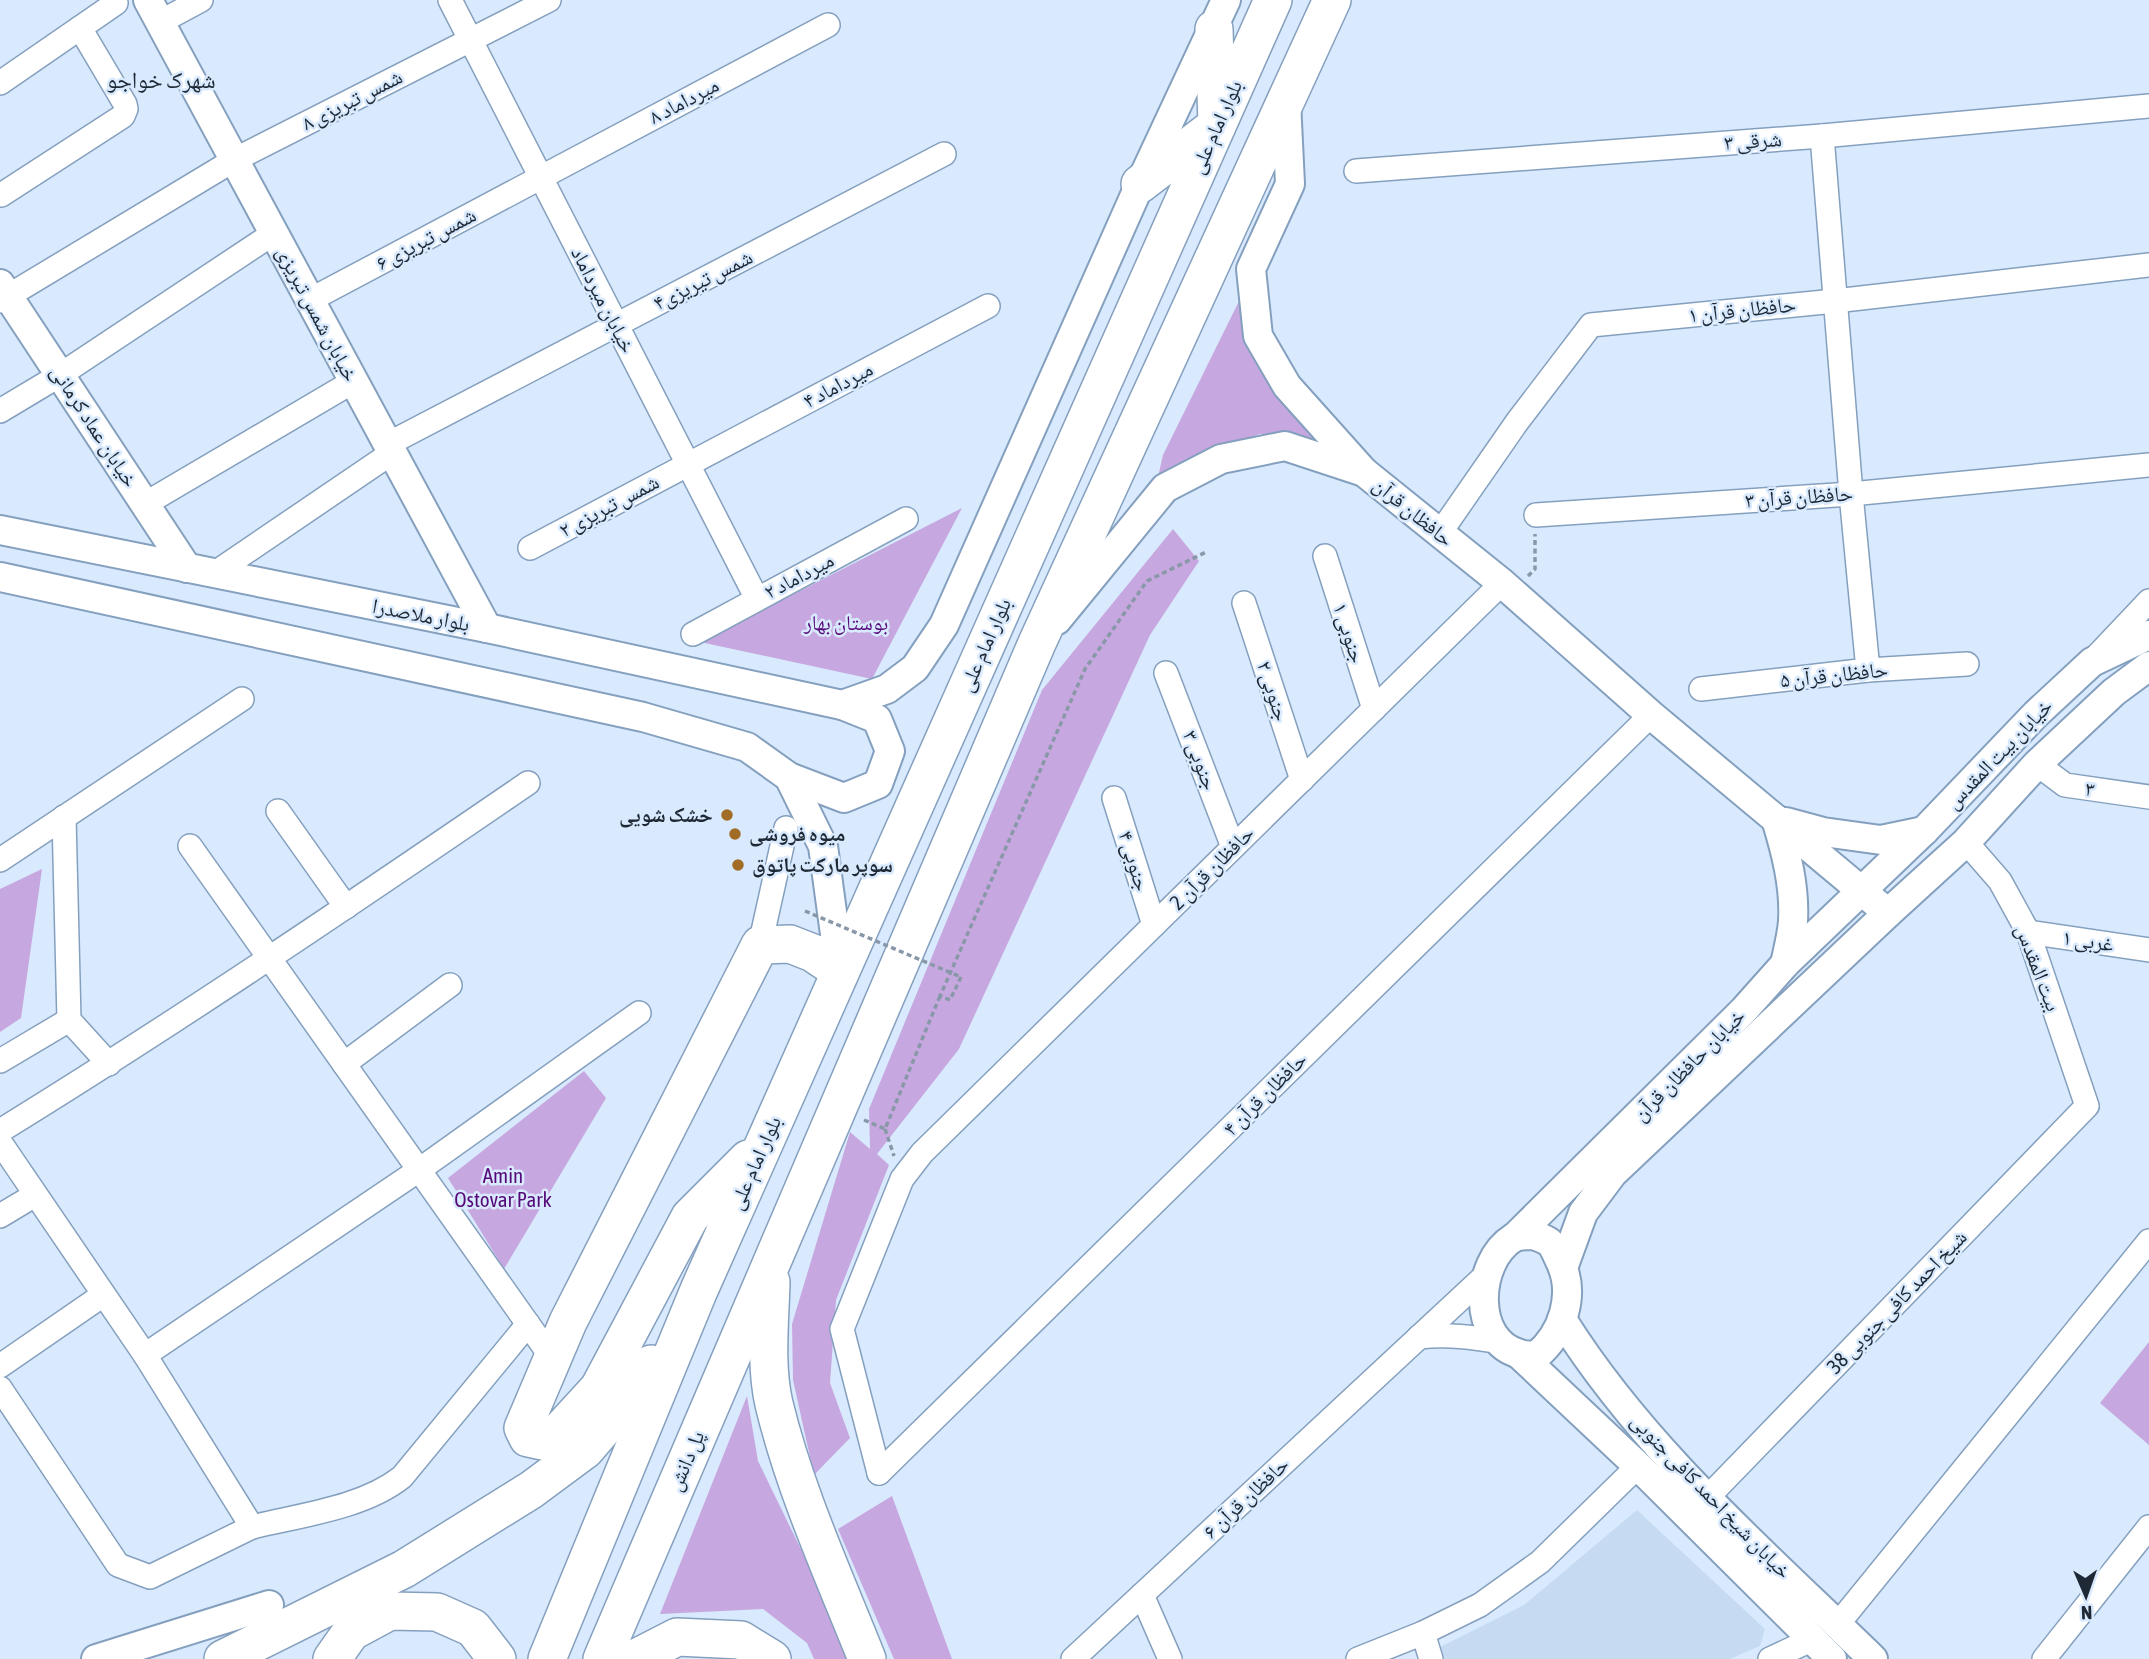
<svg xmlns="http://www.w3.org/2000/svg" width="2149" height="1659" viewBox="0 0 2149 1659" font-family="'Asap Condensed','Noto Naskh Arabic',sans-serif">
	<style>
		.built { fill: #c6dbf1 }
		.green { fill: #c7a7df }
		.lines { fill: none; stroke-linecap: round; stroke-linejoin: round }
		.minor-casing { stroke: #84a0be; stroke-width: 26 }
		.tertiary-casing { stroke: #84a0be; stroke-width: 32 }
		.trunk-casing { stroke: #84a0be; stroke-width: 40 }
		.path { stroke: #8998a8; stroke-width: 3.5; stroke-dasharray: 5 3.5; stroke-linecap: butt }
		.minor { stroke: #fff; stroke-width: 23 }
		.tertiary { stroke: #fff; stroke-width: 28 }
		.trunk { stroke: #fff; stroke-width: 37 }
		.path-bridge { stroke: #8998a8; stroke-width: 3.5; stroke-dasharray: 5 3.5; stroke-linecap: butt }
		.poi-dot { fill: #a16c25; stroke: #d9eafe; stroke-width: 2.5 }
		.labels { text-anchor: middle; stroke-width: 5; stroke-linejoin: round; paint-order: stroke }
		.street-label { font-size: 21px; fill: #1e2935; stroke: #d9eafe }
		.park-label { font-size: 21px; fill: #560a7a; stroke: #d9eafe }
		.poi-label { font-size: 21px; font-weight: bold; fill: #1e2935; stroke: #d9eafe; text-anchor: start }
		.neighbourhood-label { font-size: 23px; fill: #1e2935; stroke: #d9eafe }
	</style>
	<rect width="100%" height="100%" fill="#d9eafe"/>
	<path class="built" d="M1637,1510l128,119 -5,17 -30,13h-285l-5,-12 84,-42z"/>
	<g class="green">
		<path d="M1244,291l85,156 -69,-13 -53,18 -51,34 7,-31z"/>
		<path d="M962,508l-90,171 -172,-37z"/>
		<path d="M1173,529l26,32 -49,74 -191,414 -82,105 12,11 -53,135 -6,83 20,55 -36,37 -21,-95 -1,-56 58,-192 20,17 -1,-40 173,-419z"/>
		<path d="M42,869l-21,149 -21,14v-143z"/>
		<path d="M584,1071l22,27 -102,171 -56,-91z"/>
		<path d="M2149,1342v103l-49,-42z"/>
		<path d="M747,1396l11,65 54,111 37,87h-35l-7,-16 -44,-34 -103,5z"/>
		<path d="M892,1496l60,163h-58l-56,-130z"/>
	</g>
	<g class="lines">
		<g class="minor-casing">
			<g id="minor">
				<path d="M450,0l307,599"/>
				<path d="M160,22l41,-22"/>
				<path d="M0,83l116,-80"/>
				<path d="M1822,136l29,358 17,176"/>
				<path d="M1356,171l466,-35 327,-30"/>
				<path d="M1,195l122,-79 3,-7 -1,-5 -45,-76"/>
				<path d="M310,300l518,-275"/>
				<path d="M0,301l234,-141 315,-160"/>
				<path d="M0,411l60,-36 214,-142"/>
				<path d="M388,444l556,-290"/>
				<path d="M145,504l209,-123"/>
				<path d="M1536,515l315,-21 298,-29"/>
				<path d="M1440,533l77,-111 74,-97 244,-24 314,-36"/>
				<path d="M530,548l458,-242"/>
				<path d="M1325,556l49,153"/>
				<path d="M215,573l178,-121"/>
				<path d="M1244,603l58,177"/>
				<path d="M693,634l213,-115"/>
				<path d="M2096,657l53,-56"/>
				<path d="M1166,673l67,174"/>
				<path d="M1701,689l167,-19 99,-6"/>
				<path d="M2037,764l28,21 84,12"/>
				<path d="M1114,798l40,127"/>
				<path d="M278,811l68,96"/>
				<path d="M64,817l5,203 40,44"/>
				<path d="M190,846l362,512"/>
				<path d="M0,860l242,-161"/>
				<path d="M2028,932l121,18"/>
				<path d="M760,945l26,-117"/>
				<path d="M0,1061l69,-41"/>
				<path d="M344,1064l106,-79"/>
				<path d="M0,1131c180,-111 354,-229 528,-348"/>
				<path d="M0,1142l145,213 107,172 -102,50 -32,-12 -118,-177"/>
				<path d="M0,1216l35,-21"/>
				<path d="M1419,1337c29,-3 53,0 82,5"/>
				<path d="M145,1355l274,-185 220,-157"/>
				<path d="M0,1366l103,-71"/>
				<path d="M879,1473l-37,-144 60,-150 20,-26 580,-570"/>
				<path d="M879,1473l772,-758"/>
				<path d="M1707,1498l380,-392 -59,-174 -28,-51 -34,-39"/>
				<path d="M252,1527c49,-12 111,-19 150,-50l126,-153"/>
				<path d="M1142,1595l28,64"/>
				<path d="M1838,1624l311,-383"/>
				<path d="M1073,1659l415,-386"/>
				<path d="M1358,1659l65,-26"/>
				<path d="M1431,1659l-8,-26 57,-28 60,-43 98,-96"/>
				<path d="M1770,1659l41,-19"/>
				<path d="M2044,1659l105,-132"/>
			</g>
		</g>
		<g class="tertiary-casing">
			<g id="tertiary">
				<path d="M148,0l339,628"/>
				<path d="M1286,101l4,83 -39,85 7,67 29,50 77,86"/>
				<path d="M0,284l187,284"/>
				<path d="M0,530l487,98 355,77 35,14 13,32 -12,33 -34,14 -55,-21 -42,-30 -104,-30 -643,-140"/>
				<path d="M1057,620l108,-132 56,-29 64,-13 79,26 138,111 149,132 237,198"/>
				<path d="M842,705l45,-16 28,-21 29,-43 196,-441 86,-184"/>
				<path d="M789,777l34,69 17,125"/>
				<path d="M1776,819c10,33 19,67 17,102 -1,14 -5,29 -8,43"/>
				<path d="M1786,822l37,10 58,8 43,-9"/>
				<path d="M1534,1235c5,2 11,4 15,7 5,4 8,13 11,19 16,33 3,73 -24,95 -5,-1 -11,0 -16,-2 -49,-13 -45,-92 -7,-116 5,-3 15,-3 21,-3z"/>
				<path d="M1515,1237l229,-227 41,-46 139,-133 112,-117 56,-52 57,-27"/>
				<path d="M1563,1268l20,-55 30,-40 275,-260 78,-71 71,-78 77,-72 35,-26"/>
				<path d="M1563,1321c81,129 201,232 310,338"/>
				<path d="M1519,1354l119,112 194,193"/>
				<path d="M96,1659l173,-54"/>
			</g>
		</g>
		<g class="trunk-casing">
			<g id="trunk">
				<path d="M1140,184l77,-59 -3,-96"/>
				<path d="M748,1159l-58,58 -91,171 -44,48 -13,5 -14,-3 -5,-10 45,-106 192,-377 30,-1 23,9 27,18"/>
				<path d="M771,1282c-1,39 -6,83 3,122 21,87 60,172 93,255"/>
				<path d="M223,1659l181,-90 127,-79 54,-40 43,-50 23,-36"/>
				<path d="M332,1659l19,-27 39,-21 47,1 36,16 24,31"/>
				<path d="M547,1659l152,-369 574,-1290"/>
				<path d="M602,1659l435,-1016 295,-643"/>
				<path d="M634,1659l43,-22 64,3 31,19"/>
			</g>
		</g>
		<g class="path">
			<path d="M1528,576l7,-7v-35"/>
			<path d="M961,977l-11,23 -10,-4 145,-327 62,-88 59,-29"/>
			<path d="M864,1120l21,9 55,-133"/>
			<path d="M885,1129l9,27"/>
		</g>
		<use href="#minor" class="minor"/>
		<use href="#tertiary" class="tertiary"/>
		<use href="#trunk" class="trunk"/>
		<path class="path-bridge" d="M805,911l156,66"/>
	</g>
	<g class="poi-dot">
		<circle cx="727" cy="815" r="7"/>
		<circle cx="735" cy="834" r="7"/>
		<circle cx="738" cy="865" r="7"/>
	</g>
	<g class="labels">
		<g class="street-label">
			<text transform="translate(352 100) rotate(-27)" y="7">شمس تبریزی ۸</text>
			<text transform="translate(684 101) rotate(-28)" y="7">میرداماد ۸</text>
			<text transform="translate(1216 127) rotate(-66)" y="7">بلوار امام علی</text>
			<text transform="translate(1753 141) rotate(-4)" y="7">۳ شرقی</text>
			<text transform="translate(426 239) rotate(-28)" y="7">شمس تبریزی ۶</text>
			<text transform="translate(703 280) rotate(-27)" y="7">شمس تیریزی۴</text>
			<text transform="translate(603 300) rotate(63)" y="7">خیابان میرداماد</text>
			<text transform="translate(1742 310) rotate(-6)" y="7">حافظان قرآن ۱</text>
			<text transform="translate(317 314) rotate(62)" y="7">خیابان شمس تبریزی</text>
			<text transform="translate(838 385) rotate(-28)" y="7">میرداماد ۴</text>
			<text transform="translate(94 426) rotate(57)" y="7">خیابان عماد کرمانی</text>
			<text transform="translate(1799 497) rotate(-4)" y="7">حافظان قرآن ۳</text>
			<text transform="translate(609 506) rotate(-28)" y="7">شمس تبریزی ۲</text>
			<text transform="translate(1413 512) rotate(39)" y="7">حافظان قرآن</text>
			<text transform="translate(799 576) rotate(-28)" y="7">میرداماد ۲</text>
			<text transform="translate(421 615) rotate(11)" y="7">بلوار ملاصدرا</text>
			<text transform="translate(1349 633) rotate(72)" y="7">جنوبی ۱</text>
			<text transform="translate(985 645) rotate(-66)" y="7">بلوار امام علی</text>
			<text transform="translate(1834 675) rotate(-6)" y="7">حافظان قرآن ۵</text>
			<text transform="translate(1273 691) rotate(72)" y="7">جنوبی ۲</text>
			<text transform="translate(1999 754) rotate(-46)" y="7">خیابان بیت المقدس</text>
			<text transform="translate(1200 760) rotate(69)" y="7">جنوبی ۳</text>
			<text transform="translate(2090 789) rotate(9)" y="7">۳</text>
			<text transform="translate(1134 861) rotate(73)" y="7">جنوبی ۴</text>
			<text transform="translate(1212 868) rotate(-45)" y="7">حافظان قرآن 2</text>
			<text transform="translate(2088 941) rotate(8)" y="7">۱ غربی</text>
			<text transform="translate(2038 968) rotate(69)" y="7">بیت المقدس</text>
			<text transform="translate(1689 1065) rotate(-45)" y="7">خیابان حافظان قرآن</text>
			<text transform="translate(1265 1094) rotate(-45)" y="7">حافظان قرآن ۴</text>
			<text transform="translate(755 1163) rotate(-66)" y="7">بلوار امام علی</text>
			<text transform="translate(1897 1302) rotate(-46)" y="7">شیخ احمد کافی جنوبی 38</text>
			<text transform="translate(686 1461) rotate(-67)" y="7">پل دانش</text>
			<text transform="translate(1711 1496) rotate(46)" y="7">خیابان شیخ احمد کافی جنوبی</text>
			<text transform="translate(1246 1498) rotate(-43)" y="7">حافظان قرآن ۶</text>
		</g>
		<g class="park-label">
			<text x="846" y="630">بوستان بهار</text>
			<text x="503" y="1183">Amin<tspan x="503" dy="24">Ostovar Park</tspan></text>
		</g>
		<g class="poi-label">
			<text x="713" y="822" text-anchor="end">خشک شویی</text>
			<text x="749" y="841">میوه فروشی</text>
			<text x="752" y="872">سوپر مارکت پاتوق</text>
		</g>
		<g class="neighbourhood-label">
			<text x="161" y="88">شهرک خواجو</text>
		</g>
	</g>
	<g transform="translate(2086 1596) rotate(178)" stroke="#d9eafe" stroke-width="5" paint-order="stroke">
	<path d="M0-5L12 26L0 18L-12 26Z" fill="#1e2935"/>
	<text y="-10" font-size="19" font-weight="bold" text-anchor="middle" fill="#1e2935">N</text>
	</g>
</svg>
